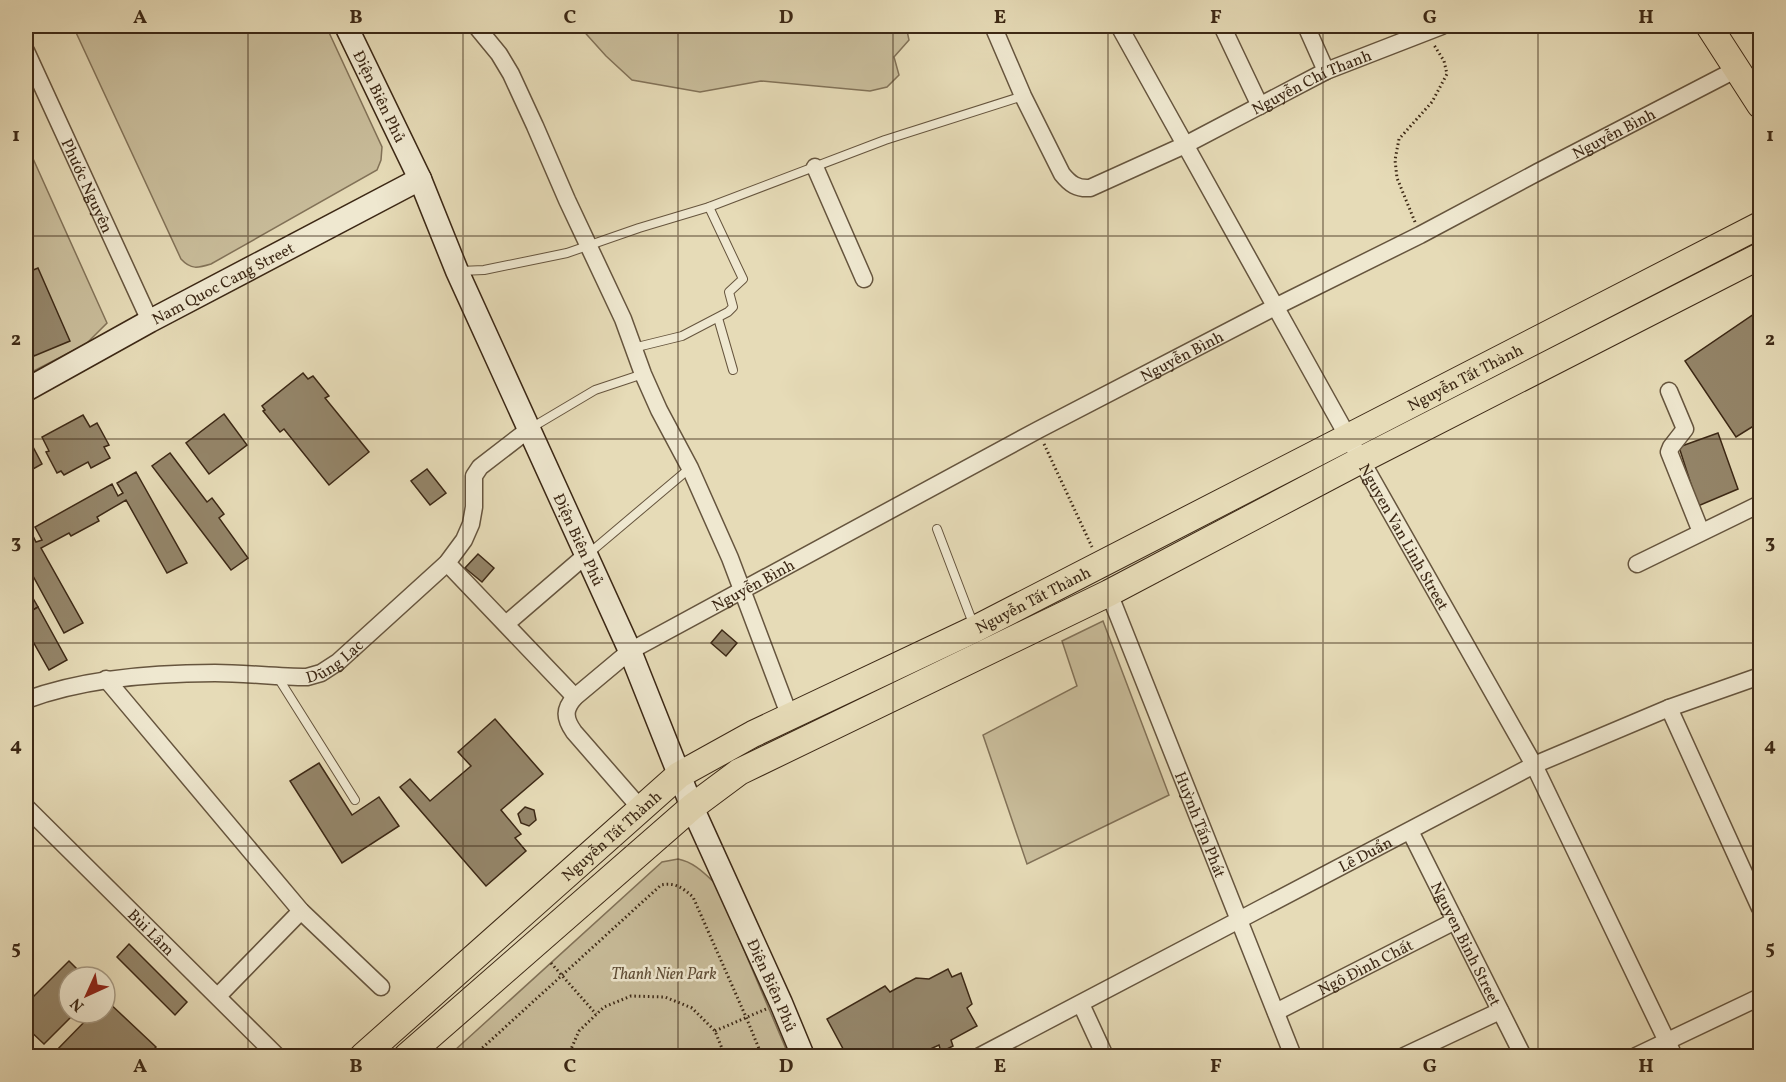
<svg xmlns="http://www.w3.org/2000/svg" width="1786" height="1082" viewBox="0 0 1786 1082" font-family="Vollkorn,serif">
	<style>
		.green { fill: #c9bd9b; stroke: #827258; stroke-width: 1.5 }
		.building { fill: #948569; stroke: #3c2815; stroke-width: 1.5 }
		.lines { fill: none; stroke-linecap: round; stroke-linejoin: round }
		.lane-casing { stroke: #66553e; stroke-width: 10 }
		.street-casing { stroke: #66553e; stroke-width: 19 }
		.secondary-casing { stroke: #3c2815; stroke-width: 25 }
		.primary-casing { stroke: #3c2815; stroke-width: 28 }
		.path { stroke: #3c2815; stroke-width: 3; stroke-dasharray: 1.5 3; stroke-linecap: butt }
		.lane { stroke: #efe8d0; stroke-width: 8 }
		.street { stroke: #efe8d0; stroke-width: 16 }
		.secondary { stroke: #efe8d0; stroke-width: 22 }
		.primary { stroke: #e6dbb7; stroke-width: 26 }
		.grid { fill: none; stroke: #3c2815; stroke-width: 1.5; stroke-opacity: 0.55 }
		.labels { text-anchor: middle; stroke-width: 5; stroke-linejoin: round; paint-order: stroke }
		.street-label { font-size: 16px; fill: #3c2815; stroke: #efe8d0 }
		.park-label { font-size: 16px; font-style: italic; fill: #5f4d36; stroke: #efe8d0 }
		.neatline { fill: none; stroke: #3c2815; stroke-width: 2 }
		.grid-label { font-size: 20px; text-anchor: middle; font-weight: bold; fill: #3c2815 }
	</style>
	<rect width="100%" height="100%" fill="#e6dbb7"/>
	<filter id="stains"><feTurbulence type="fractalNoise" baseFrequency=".00333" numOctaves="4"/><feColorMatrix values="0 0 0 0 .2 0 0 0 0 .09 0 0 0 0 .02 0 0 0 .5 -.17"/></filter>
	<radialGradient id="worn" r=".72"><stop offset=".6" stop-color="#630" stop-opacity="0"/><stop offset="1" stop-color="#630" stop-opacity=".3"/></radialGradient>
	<g class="green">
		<path d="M73,26h253l56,121 -1,13 -4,10 -166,94c-13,4 -20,6 -30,-5z"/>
		<path d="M579,26h327l3,14 -15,17 5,18 -12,12 -17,4 -109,-10 -61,11 -68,-12 -26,-24z"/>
		<path d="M26,143l81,180 -21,21 -60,31z"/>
		<path d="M1103,621l66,174 -142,69 -44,-129 94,-49 -15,-45z"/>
		<path d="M678,859c16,3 27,15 38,25l73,172h-330l-4,-6 207,-188z"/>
	</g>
	<g class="building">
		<path d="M38,268l32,73 -36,15 -8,-20v-63z"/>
		<path d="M1760,310v112l-24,15 -51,-76z"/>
		<path d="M303,373l5,6 5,-3 16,20 -4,2 44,54 -40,33 -45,-56 -4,3 -17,-21 2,-1 -3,-4z"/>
		<path d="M224,414l23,31 -38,29 -23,-31z"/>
		<path d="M83,415l7,12 7,-4 12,22 -5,2 6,11 -19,10 -3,-6 -24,13 -3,-4 -4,2 -11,-21 3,-1 -7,-14z"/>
		<path d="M1718,433l20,56 -40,17 -19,-59z"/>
		<path d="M32,445l10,19 -16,9v-25z"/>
		<path d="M170,453l37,49 5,-4 12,16 -5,4 29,40 -17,12 -79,-104z"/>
		<path d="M427,469l19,24 -16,12 -19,-24z"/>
		<path d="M136,472l51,91 -20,10 -41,-73 -29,17 2,4 -28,15 -2,-3 -28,15 42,75 -19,10 -38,-70v-28l5,-3 5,10 6,-2 -7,-13 77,-43 6,12 5,-3 -6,-10z"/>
		<path d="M478,554l16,14 -12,14 -17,-14z"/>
		<path d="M26,586l12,21 -10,6 -2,-5z"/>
		<path d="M38,607l29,53 -18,10 -23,-41v-15z"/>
		<path d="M722,630l15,13 -11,13 -15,-13z"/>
		<path d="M495,719l48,55 -42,36 20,24 -6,4 11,13 -40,35 -86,-99 10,-8 20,22 41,-35 -13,-14z"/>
		<path d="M319,763l33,52 27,-18 20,29 -57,37 -52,-82z"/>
		<path d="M525,807l9,3 2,10 -7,6 -8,-3 -3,-9z"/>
		<path d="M129,944l58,58 -12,13 -58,-58z"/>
		<path d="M69,961l16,16h-16v36h6l-31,31 -18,-17v-23z"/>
		<path d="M948,969l4,8 9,-4 11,31 -5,4 10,18 -26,14 2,6 -12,6 -2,-7 -24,11h-68l-20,-37 58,-33 5,6 26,-14 13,1z"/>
		<path d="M106,1000l50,47 -9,9h-96l42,-43h12z"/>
	</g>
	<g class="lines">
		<g class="lane-casing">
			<g id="lane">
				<path d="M460,271l24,-1 83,-17 72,-25 70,-21 176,-67 138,-44"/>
				<path d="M718,318l15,52"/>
				<path d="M633,348l49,-12 46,-24 5,-5 -4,-15 14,-13 -34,-72"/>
				<path d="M531,428l64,-38 48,-16"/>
				<path d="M937,529l37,97"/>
				<path d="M587,555l103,-87"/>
				<path d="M277,676l78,124"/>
			</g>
		</g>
		<g class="street-casing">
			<g id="street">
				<path d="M476,26l23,28 12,20 24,52 32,74 56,119 20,55 16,36 31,58 40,90 60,159"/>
				<path id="s1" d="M993,26l30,70 39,78c8,10 15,15 28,14l95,-43 141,-74 116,-45"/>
				<path id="s2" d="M1119,26l229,411 186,328 140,291"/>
				<path d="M1222,26l38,80"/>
				<path d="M1306,26l20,45"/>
				<path id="s3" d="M26,51l124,270"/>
				<path d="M815,167l49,112"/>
				<path d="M1669,391l16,38 -14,18 -2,5 32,80"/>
				<path d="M447,563l128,134"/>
				<path d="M1637,564l123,-60"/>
				<path id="s4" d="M1109,593l184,463"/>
				<path d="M506,624l79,-68"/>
				<path d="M106,679l195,232 80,76"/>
				<path id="s5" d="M26,700c59,-22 126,-27 189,-27 31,0 61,4 92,4l14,-4 17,-11 109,-99 17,-23 7,-16 3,-17v-31l6,-9 48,-37"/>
				<path d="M1669,708l91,200"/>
				<path id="s6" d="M26,807l251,249"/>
				<path id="s7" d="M642,810l-68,-78c-10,-14 -10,-23 1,-35l55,-46 408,-221 237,-123 145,-72 118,-63 199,-103"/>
				<path id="s8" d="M1410,831l113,225"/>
				<path d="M218,996l83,-85"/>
				<path d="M1081,1004l24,52"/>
				<path id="s9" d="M1276,1012l179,-91"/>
				<path id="s10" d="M980,1056l554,-291 135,-57 91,-32"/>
				<path d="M1404,1056l96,-45"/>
				<path d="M1636,1056l124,-59"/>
			</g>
		</g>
		<g class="secondary-casing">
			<g id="secondary">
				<path id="s11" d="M346,26l74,153 37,92 173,380 62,156 89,196 22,53"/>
				<path id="s12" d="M26,390l124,-69 270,-142"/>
			</g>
		</g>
		<g class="primary-casing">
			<g id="primary">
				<path d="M1709,26l51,79"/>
				<path id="s13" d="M363,1056l316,-281 74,-41 222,-105 785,-404"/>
				<path d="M407,1056l285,-249 47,-35 370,-179 252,-133 399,-204"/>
			</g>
		</g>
		<g class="path">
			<path d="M1415,222l-18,-44 -2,-18 4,-21 33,-37 15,-28 -3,-13 -10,-16"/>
			<path d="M1044,444l48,103"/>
			<path d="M551,963l45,51"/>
			<path d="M715,1031l51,-22"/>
			<path d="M479,1051l182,-166c14,-3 22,3 32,12l53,120 16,39"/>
			<path d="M568,1056l11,-25 25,-24 27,-11 34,1 27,11 23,23 10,25"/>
		</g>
		<use href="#lane" class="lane"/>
		<use href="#street" class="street"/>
		<use href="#secondary" class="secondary"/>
		<use href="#primary" class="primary"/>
	</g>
	<path class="grid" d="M248,26v1030M463,26v1030M678,26v1030M893,26v1030M1108,26v1030M1323,26v1030M1538,26v1030M26,236h1734M26,439h1734M26,643h1734M26,846h1734"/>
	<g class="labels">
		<g class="street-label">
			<text dy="6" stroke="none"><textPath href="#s1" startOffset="442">Nguyễn Chí Thanh</textPath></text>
			<text dy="6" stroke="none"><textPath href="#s11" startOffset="78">Điện Biên Phủ</textPath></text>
			<text dy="6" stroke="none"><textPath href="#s7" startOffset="1326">Nguyễn Bình</textPath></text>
			<text dy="6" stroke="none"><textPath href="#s3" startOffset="148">Phước Nguyên</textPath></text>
			<text dy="6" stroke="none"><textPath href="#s12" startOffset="224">Nam Quoc Cang Street</textPath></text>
			<text dy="6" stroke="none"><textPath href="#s7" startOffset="840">Nguyễn Bình</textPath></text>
			<text dy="6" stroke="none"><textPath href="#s13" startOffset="1304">Nguyễn Tất Thành</textPath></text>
			<text dy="6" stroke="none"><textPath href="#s2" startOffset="585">Nguyen Van Linh Street</textPath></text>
			<text dy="6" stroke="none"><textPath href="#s11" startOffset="564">Điện Biên Phủ</textPath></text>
			<text dy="6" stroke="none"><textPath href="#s7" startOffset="354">Nguyễn Bình</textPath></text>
			<text dy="6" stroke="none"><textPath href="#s13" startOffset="818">Nguyễn Tất Thành</textPath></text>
			<text dy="6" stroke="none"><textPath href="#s5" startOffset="316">Dũng Lạc</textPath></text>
			<text dy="6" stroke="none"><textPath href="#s4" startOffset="249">Huỳnh Tấn Phát</textPath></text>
			<text dy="6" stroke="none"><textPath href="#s13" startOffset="332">Nguyễn Tất Thành</textPath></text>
			<text dy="6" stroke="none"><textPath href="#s10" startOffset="435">Lê Duẩn</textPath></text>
			<text dy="6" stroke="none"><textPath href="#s6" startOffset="177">Bùi Lâm</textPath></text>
			<text dy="6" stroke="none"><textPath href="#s8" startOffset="126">Nguyen Binh Street</textPath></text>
			<text dy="6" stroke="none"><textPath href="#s9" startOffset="100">Ngô Đình Chất</textPath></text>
			<text dy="6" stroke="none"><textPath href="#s11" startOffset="1050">Điện Biên Phủ</textPath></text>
		</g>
		<g class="park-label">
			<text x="664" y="979">Thanh Nien Park</text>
		</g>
	</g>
	<rect width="1786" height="1082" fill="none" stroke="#e6dbb7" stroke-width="66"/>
	<g transform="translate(87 995) rotate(225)"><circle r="28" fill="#efe8d0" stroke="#a79b85" stroke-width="1.5"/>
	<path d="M0-4.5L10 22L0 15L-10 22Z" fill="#8f2418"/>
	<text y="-9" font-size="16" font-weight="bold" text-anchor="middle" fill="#3c2815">N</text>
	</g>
	<rect x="33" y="33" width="1720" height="1016" class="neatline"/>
	<g class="grid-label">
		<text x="140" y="23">A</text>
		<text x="356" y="23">B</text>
		<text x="570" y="23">C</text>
		<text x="786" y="23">D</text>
		<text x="1000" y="23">E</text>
		<text x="1216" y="23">F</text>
		<text x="1430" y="23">G</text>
		<text x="1646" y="23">H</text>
		<text x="16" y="141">1</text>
		<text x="1770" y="141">1</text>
		<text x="16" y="345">2</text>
		<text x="1770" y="345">2</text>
		<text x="16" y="548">3</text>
		<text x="1770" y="548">3</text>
		<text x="16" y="751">4</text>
		<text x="1770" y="751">4</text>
		<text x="16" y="954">5</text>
		<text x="1770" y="954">5</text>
		<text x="140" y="1072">A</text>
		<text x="356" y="1072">B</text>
		<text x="570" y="1072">C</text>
		<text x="786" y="1072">D</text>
		<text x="1000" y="1072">E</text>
		<text x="1216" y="1072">F</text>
		<text x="1430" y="1072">G</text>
		<text x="1646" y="1072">H</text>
	</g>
	<rect width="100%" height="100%" filter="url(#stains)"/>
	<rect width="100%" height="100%" fill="url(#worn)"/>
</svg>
